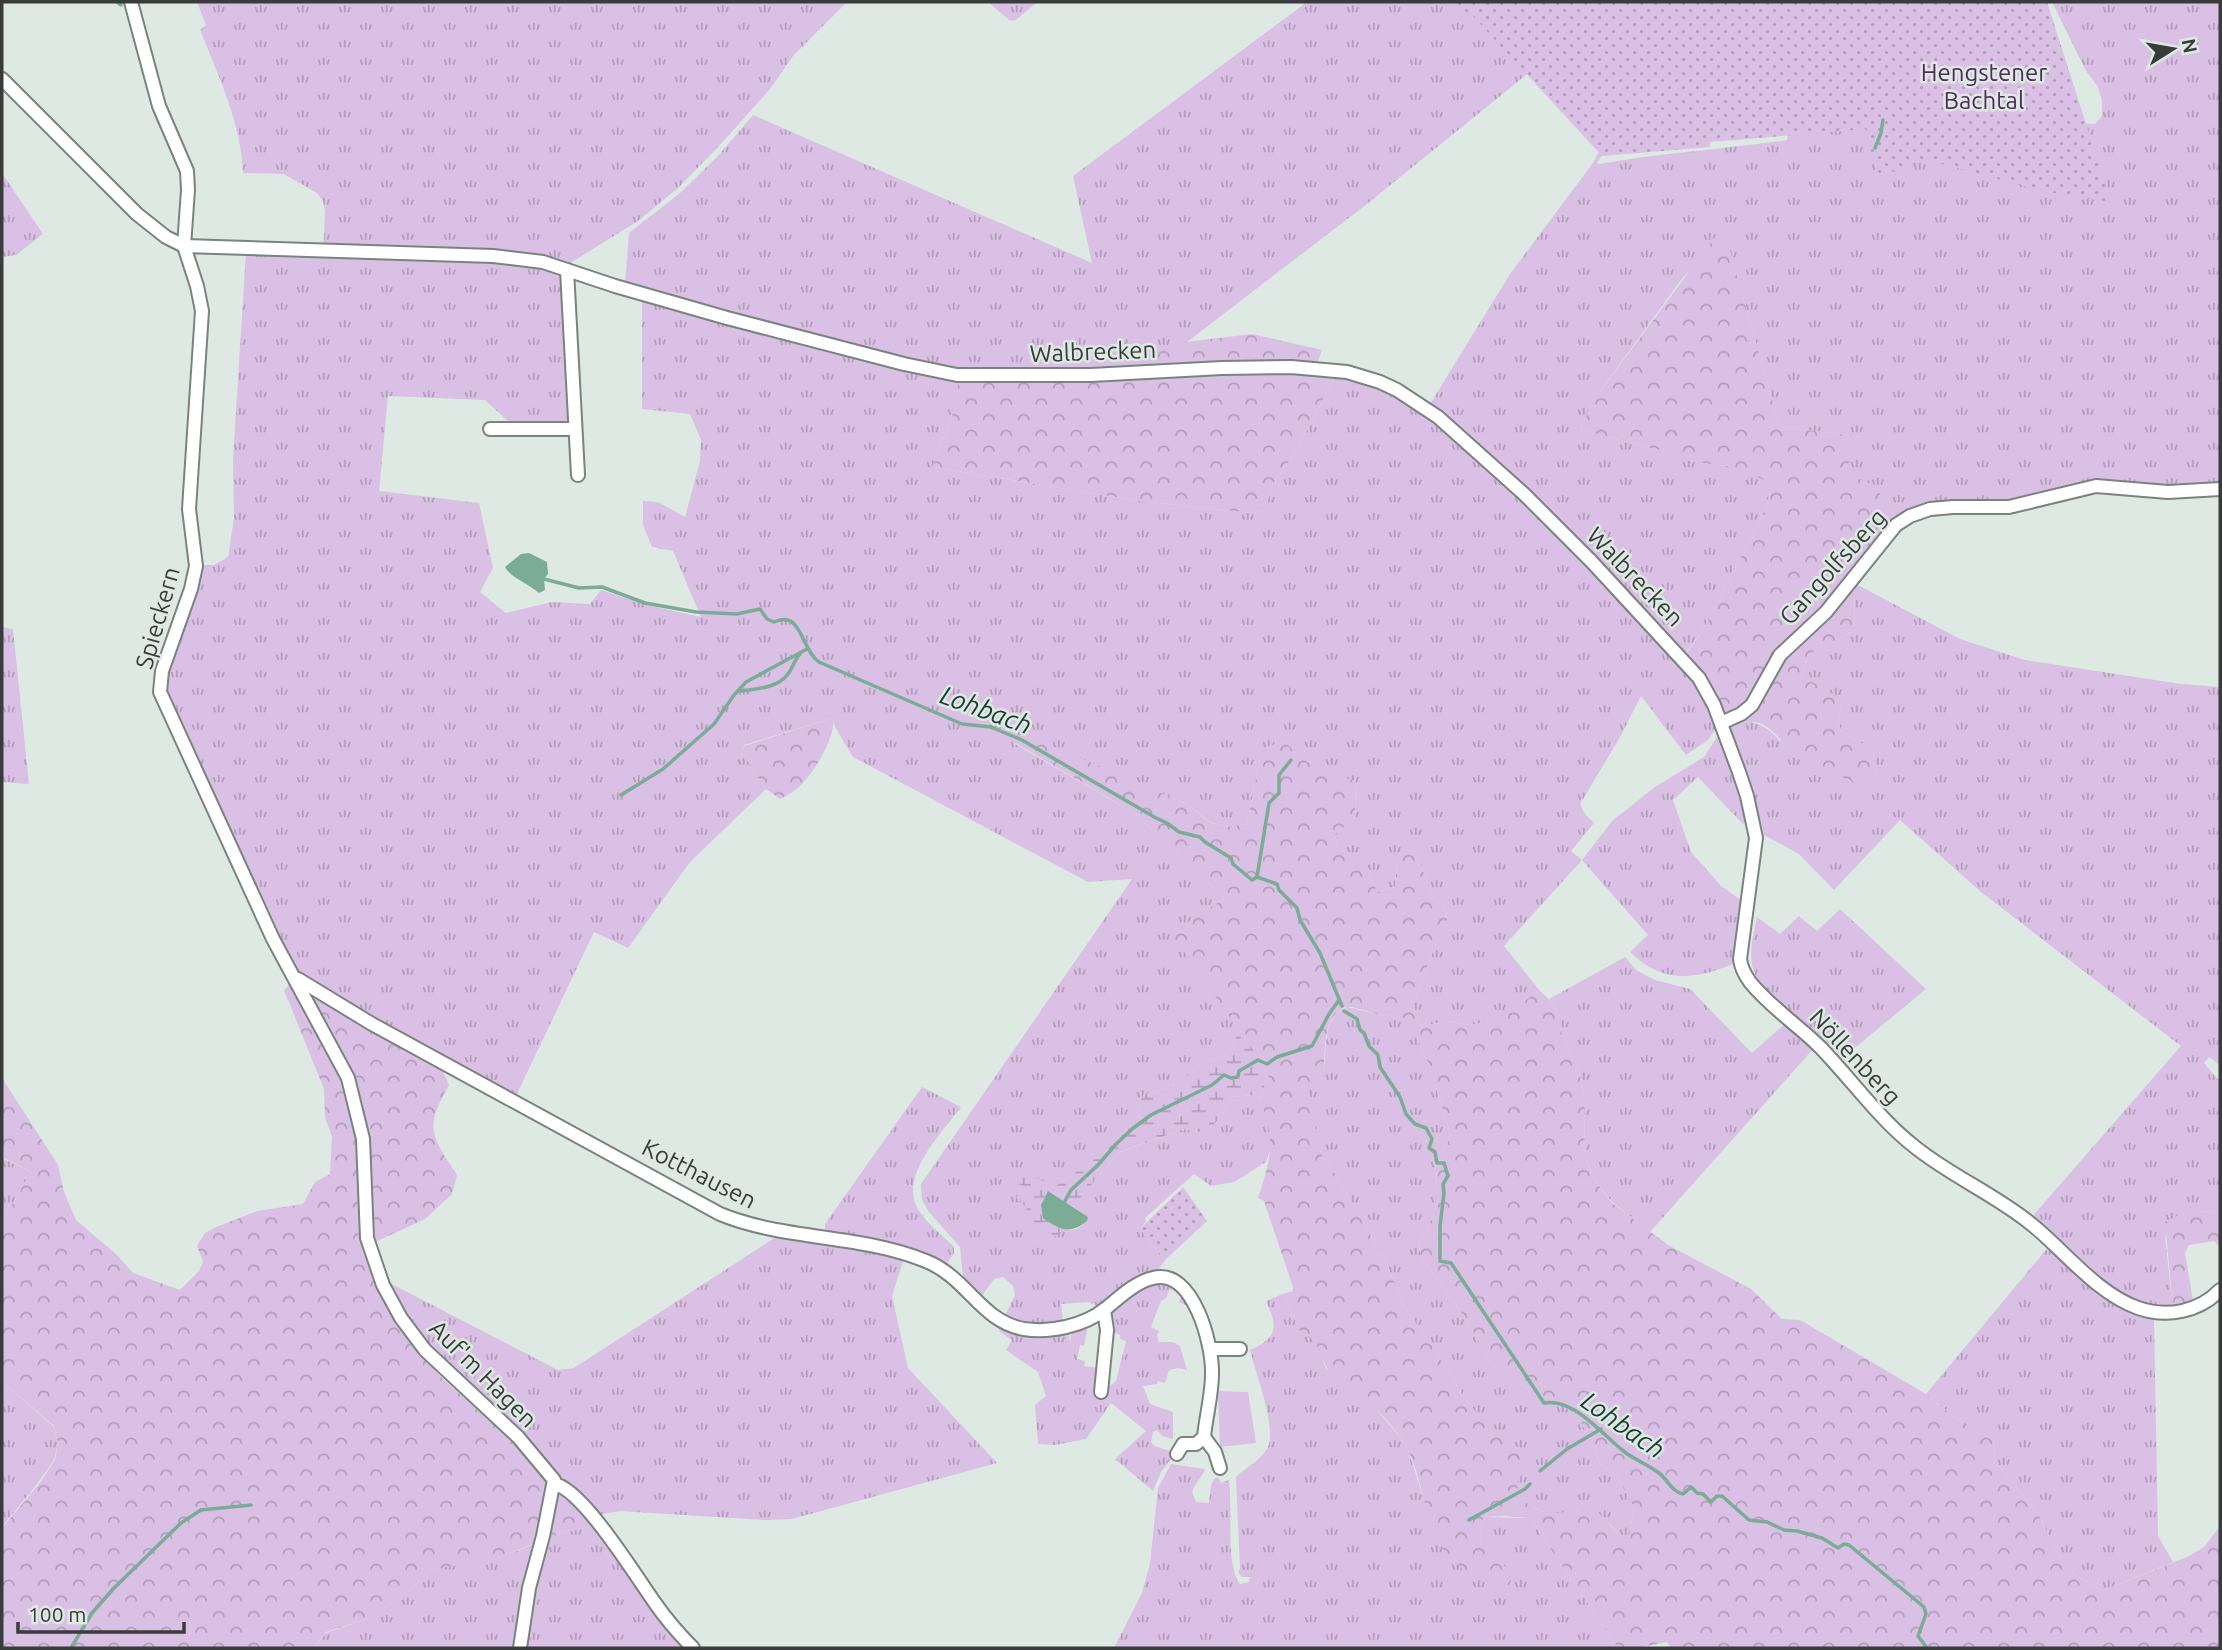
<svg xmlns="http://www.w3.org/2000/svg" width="2222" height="1650" viewBox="0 0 2222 1650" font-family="Ubuntu,sans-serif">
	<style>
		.grass { fill: url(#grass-tufts); fill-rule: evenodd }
		.forest { fill: url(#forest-crowns); fill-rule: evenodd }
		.wetland { fill: url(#wetland-marsh) }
		.park { fill: url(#park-dots) }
		.pitch { fill: #dac0e4 }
		.water { fill: #7aac96 }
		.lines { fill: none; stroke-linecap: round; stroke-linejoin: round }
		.stream { stroke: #7aac96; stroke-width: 3.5 }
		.minor-casing { stroke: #79847f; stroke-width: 16 }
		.minor { stroke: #fff; stroke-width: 12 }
		.labels { text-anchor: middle; stroke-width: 5; stroke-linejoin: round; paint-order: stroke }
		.park-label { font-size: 24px; fill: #4f2b5c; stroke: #dee9e3 }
		.street-label { font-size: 24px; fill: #383c3a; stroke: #dee9e3 }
		.water-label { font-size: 26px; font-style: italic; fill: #153f2f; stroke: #dee9e3 }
	</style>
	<defs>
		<pattern id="grass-tufts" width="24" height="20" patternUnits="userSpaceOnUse" patternTransform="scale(1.75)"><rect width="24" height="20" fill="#dac0e4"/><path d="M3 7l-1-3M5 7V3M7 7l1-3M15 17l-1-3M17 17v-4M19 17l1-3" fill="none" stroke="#b29dba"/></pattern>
		<pattern id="forest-crowns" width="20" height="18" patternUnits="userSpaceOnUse" patternTransform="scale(1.75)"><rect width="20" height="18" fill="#dac0e4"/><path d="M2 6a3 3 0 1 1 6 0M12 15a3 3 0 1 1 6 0" fill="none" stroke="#b29dba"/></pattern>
		<pattern id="wetland-marsh" width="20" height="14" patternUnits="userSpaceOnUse" patternTransform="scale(1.75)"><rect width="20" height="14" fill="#dac0e4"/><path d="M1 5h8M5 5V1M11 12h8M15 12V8" fill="none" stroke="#b29dba"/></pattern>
		<pattern id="park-dots" width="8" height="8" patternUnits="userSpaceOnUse" patternTransform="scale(1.75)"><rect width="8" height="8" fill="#dac0e4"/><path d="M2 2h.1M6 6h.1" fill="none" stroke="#b29dba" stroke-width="1.8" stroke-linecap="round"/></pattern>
	</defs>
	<rect width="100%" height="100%" fill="#dee9e3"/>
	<g class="grass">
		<path d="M197,2h650l-54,54 -23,33 -51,57 -41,42 -40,33 -66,41 -5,8 8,159 -51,1 -13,-6 -26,-24 -97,-4 -9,95 100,12 14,65 -13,24 26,21 46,-11 38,2 11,-14 46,15 54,12 -28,-66 -21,-4 -9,-22v-24l15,1 27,15 15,-56 1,-21 -11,-26 -48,-5v-115l-17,-10 4,-51 51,-40 37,-36 36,-42 339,148 -19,-87 234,-174h163l7,8 38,25 23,4 16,13 39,-26 27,-24h112c-17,26 -42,44 -64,66 -28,27 -50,62 -71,95l2,1c63,-11 125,-15 188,-24l6,-38 3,-59 14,-5 -2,-17 -7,-19h64l2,18 -2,20 4,4 3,-42h40l-18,45 -3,23 4,70h14l13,-15 42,17 28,8 14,-3 53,-25 36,2 7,-8v-15l-4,-14 -12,-16 -34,-69h168v490l-61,2 -46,-4 -38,2 -46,15 -41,5 -28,-2 -27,2 -35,16 -6,-17 -21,-29 -33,-6 25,-39 -83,-10 -57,-200 -21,31 -21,22 -88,121 -13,29 79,20 29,10 39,6 38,13 5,13 -4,16 -64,124 -21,27 31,44 8,20 -12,17 -22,15 -45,-59 -22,43 -39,65 5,10 9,9 -23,28 11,9 31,-40 42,-33 49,-30 15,-23 34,80 -10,10 -45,-47 -25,23 18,52 30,34 27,19 -6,51 -4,6c-41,17 -73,24 -108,-10l18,-17 -66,-75 -78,86 36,45 -46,30 -24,4 -23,-4 -26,6 -9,-19 21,-57 15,-29 -5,-17 -9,-5 -16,-42 -12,-5 -9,10 -2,24 -17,5 -9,-16 -4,-19 -27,-7 -3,-16 20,-16 1,-37 -37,-8 -35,-31 -18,5 -8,21 -11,56c-29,6 -37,0 -58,-19l-174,-74v13l119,69 91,85 -53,35 67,96 -10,25 -29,11 -31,23 -25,6 -6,11 2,10 -36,38 -58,40 -5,12 2,12c15,12 34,22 45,0l-15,-10 43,-52 7,-4 61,-22 21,4 13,-13 14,-23 22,-2 6,3 8,21 4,25 -6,18 -32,20 -23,4 -17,-12 -49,44 1,3 -6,8 25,31 -9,13 -16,7 -43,30 -3,-7 -2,2 -3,-3 -28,2 2,17c-21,5 -38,5 -58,-5l10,-21 -2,-9 -10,-9 -9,2 -13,18 -18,-20 -3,-30 -31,-35 -7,-12 -1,-16 211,-305 -44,3 -235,-125 -18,-30 -2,-9 -89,27 -3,9 25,35 -76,73 -62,86 -34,-16 -80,168 -62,-38 -121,-65 -36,-29 -29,-53 -97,-210c-15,-52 31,-92 30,-140h15l14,-8 6,-39 -1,-59 13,-207 77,3 2,-44 -2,-10 -6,-8 -33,-19 -41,-1c-2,-50 -24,-96 -43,-143l6,-5zM1553,53l60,71 -20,39 -83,111 -83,135 -42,-22 -50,-10 -41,78 -21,28 -8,27 -12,3 -113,-12 -208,-34 20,-51 9,-41 97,5 70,-5 16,-23 47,-10h-4l180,-138z"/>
		<path d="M988,2h50l-24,19 -5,-1z"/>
		<path d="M2,173l41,61 -27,21 -14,2z"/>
		<path d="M1854,583l106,56 65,21 156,24 39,3v378l-11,-8 -5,6 16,19v131l-22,-2 -33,26 8,72 -35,-6 -32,-19 -75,-66 150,-172 -200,-154 -81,-72 -66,70 -35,-36 -35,-19c-8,-37 -21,-70 -38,-105 19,-15 39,-7 53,10l97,35 -3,-25 -32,-19 -3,-10 3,-13 -41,-33 9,-21 46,-24z"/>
		<path d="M2,627l11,2 16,155 -27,-2z"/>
		<path d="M1840,909l86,80 -87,72 -77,-75c-17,-21 -10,-44 -5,-69l23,17 19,-18 18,15z"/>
		<path d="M1625,957l11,13 19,10 35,9 62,64 36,-32 27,26 -165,185 -39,-31 -17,-22 -9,-22 -1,-59 -5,-29 -17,-34 -8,-31 -5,-5z"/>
		<path d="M1347,1007l34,8 27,2 21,48 22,72 -16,24c4,35 4,52 -17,81l4,16 44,61 26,45 20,15 63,34 15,24 10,27 17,13 17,30 -6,38 -18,-21 -33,-14 -16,5 -16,-3 -17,-7 -11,-11v-13l6,-29 -44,-36 -12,-14 -36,-58 -27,-37 -17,-43 -52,-90 -14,-20 -15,-64c36,-8 2,-66 41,-83z"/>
		<path d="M922,1087l39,20c-19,26 -65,71 -41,105 9,13 23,24 34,35v6l-7,11 -35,-16 -87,-16v-8z"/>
		<path d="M2,1158l29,14 -18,31 -11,12z"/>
		<path d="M779,1235l125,23 -12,38 16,72 89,95 -205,56 -27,1 -145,-9 -17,3 -5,5 -172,-169 -44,-71 176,91 16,-2z"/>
		<path d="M2050,1245l104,72 4,219 15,26 -71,29 -27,-16 -19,-24 -18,-38 -43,-52 -2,-21 -41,-25 -26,-21z"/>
		<path d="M1159,1279c18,1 28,14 35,30l-15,-7 3,-8 -12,-5 -4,9 -5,3 -10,26 8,4 -2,4 2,7h14l7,4 7,24 -9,-2 -9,2 -4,13 -7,-2 -1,3 -14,2 7,18 23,8v27l-11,-3 -5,-6 -4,2 -2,10 3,4 16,5 2,-4 1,3 4,1 -16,21 -8,19 -38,-32 31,-28 -35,-28 -25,36 -31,6 -17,-1 -3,-39 11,-9 -8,-24 -32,-22 6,-10 -12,-8 -7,-13c25,11 46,15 73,10l3,3 1,12 2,-16 16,-3 -4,21 -4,-1 -3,14 8,2 -1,5 15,2 2,11 -5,16 2,1 18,-15 10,-40 -6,-2v-4l-8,-3 -1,-25 22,-16z"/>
		<path d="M1283,1294l17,37 8,3 12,15 5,18 19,20 31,21 25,29 8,13 22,68 82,57 -32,-35 3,-23 47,1c28,44 60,86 88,130h-504l28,-55 8,-30 8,-75 13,-24 34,5c-1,5 -10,14 -13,23l4,10 13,1 2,-18 4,-7h4l2,5 8,-3c4,29 -4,84 11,104l9,-2 1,-5h-8l-4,-5 2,-3 -4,-92c10,-10 26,-17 32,-30 9,-19 -13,-76 -18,-97 28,-12 28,-23 16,-49z"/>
		<path d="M2,1381l52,46 4,16 -4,17 -16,23 -36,44z"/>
		<path d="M596,1523l95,125h-167l2,-24 21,-86 30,-9 15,-2z"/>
		<path d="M537,1543l-22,105h-201l12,-15 43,-15 38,-26 24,-22 37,-8 28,-3z"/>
	</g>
	<g class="forest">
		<path d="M1723,226l57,201 84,10 -10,19 -16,20 33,5 21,30 4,14 -42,58 1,47 -46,24 -9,21 33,19 8,14 -3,13 3,10 32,19 3,25 -11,11c-24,-9 -47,-18 -69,-32 -13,-9 -22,-26 -37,-31 -10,-3 -26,0 -38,0l-38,-65 19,-26 64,-124 4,-16 -5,-12 -38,-14 -38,-5 -30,-11 -79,-20 13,-29z"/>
		<path d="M1252,334l70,16 -9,23 22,4 -41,78 -21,28 -8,27 -12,3 -113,-12 -208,-34 20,-51 8,-42 167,1 17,-23 42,-10z"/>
		<path d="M833,718c4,18 -22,61 -38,72 -4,4 -10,6 -15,9l-14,-10 -25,-35 3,-8z"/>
		<path d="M1015,730l174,75c21,20 29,25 58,19l11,-56 7,-21 19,-5 35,30 37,9 -1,37 -20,16 3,15 28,8 3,19 9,16 17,-5 2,-24 9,-11 12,6 16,42 9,5 5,18 -15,28 -21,57 9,19 26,-6 23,4 23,-4 47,-30 14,13 8,31 17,34 5,29 1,59 9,22 17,23 57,43 83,44 31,30 18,1 126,74 26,21 41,25 2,21 43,52 18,38 19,24 27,16 85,-34 17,-10 16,-21v122h-549l-4,-6 -31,6h-18c-28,-44 -60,-86 -88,-130l-25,-2 -22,1 -3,23 33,35 -4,10c-11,1 -21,-4 -31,-8 -61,-25 -46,-95 -78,-140 -7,-10 -18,-24 -29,-31 -13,-10 -28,-17 -38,-29 -13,-16 -12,-38 -33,-46l-17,-37 10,-3v-4l-29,-86 -6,-3c14,-42 17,-57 2,-100l9,-24 -98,-141 54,-35 -91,-85 -119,-70zM1345,1007h7l29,8 27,3 21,47 22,72 -16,24c4,35 4,52 -17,81l4,16 44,61 26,45 20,15 63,34 15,24 10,27 17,13 17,30 -6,37 -34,-36c-33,4 -51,13 -76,-13l-1,-14c8,-11 12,-17 6,-29l-43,-36 -13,-14 -36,-58 -27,-37 -17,-43 -52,-90 -14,-20 -10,-56 -4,-8 10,-3 4,-5c8,-25 -4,-60 24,-75z"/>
		<path d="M293,981l148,86 8,18c-25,44 -18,50 8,90l-5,19 -27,25 -63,29 7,20 28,58 43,50 78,71 70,69 4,11 -15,2 -30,9 -51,21 -65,11 -24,22 -38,26 -43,14 -12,16h-312v-120l37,-44 16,-24 3,-17 -4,-17 -52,-45v-166l11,-12 18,-31 -29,-15v-79l56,87 6,27 12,28 41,35 16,18 47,17 19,-19 4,-9 -6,-16 8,-13 11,-6 41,-16 46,-7 12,-22 15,-8 2,-38 -7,-18 -1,-29 -40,-99z"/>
		<path d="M2198,1211l22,2v34l-6,-6 -25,4 -4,8 8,48 -20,8 -8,-87 14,-7z"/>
	</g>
	<path class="wetland" d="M1239,1029l30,45 -9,24 -6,-3 -22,2 -14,23 -13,13 -21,-4 -62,22 -6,4 -43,52 -25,-16 -7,14 2,13 20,13c-4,4 -8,6 -14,7 -21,1 -16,-21 -25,-33 -2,-3 -5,-5 -8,-8l6,-5v-7l-10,-2 -3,-6 24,-2 20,13 51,-35 36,-38 -2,-10 6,-11 25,-6 31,-23 29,-11z"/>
	<g class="park">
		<path d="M1446,2h601l64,200 -69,-11 -115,-31 -46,16 -12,-20 -3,-27 -156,13v5l-108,9 -129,-140z"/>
		<path d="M1183,1187l24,34 -42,39 -25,-31z"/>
	</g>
	<path class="pitch" d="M1218,1391l30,1 8,51 -36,4z"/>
	<g class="water">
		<path d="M529,553l18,9 1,12 -4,5 1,11 -6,3c-10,-9 -29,-16 -34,-26l16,-13z"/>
		<path d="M1048,1191l40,26 -1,4c-17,14 -27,9 -44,-3l-2,-13z"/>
	</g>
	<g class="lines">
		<g class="stream">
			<path d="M117,2l4,3"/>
			<path d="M1875,148l6,-15 2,-13"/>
			<path d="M544,579l35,9 23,-1 43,16 51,9 41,2 23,-5 7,10 7,3c28,-13 27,28 45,40l143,62 29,3 31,13 134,78 11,5 12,9 21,5 5,5 26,16 2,6 19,16 5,-3 20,7 2,6 18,18 3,12 20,33 22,53"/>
			<path d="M740,691c16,-2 38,-3 48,-17 5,-7 7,-15 12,-20"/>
			<path d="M621,795l42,-26 51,-45 20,-29 12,-13 61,-33"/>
			<path d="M1257,877l12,-74 10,-10v-18l12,-15"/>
			<path d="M1344,1011l13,8 3,11 4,3 5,13 9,9 2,12 20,30 6,17 9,10 11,4 6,11 -3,9 6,4 2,11h7l4,13 -5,8 1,9 -4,33v35l11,2 93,140c30,-6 60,34 82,50 10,7 22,12 33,20 9,7 12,18 24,21l8,-7 6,6 6,1 8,8 6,-6h5l27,24 18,2 17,8 13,1 25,7 16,10 6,-4 5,1 75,62 2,7 -8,22 9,12"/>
			<path d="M1065,1201l6,-11 27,-25 18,-21 16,-15 19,-14 61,-30 12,-10 7,3 7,-1 1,-6 19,-11 9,4 10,-7 35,-11 17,-32 10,-14"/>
			<path d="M1540,1471l27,-22 34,-20"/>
			<path d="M1469,1520l56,-31 5,-5"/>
			<path d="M71,1648l21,-35 22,-25 67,-65 20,-13 50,-5"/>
		</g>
		<g class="minor-casing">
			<g id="minor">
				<path d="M131,2l28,104 28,65 1,19 -4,56 13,40 5,25 -13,198 7,57 -5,23 -29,82 -2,21 113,247 75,139 15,61 4,99 16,47 18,33 24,32 93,87 36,43 -11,56 -14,52 -9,60"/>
				<path d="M2,79l135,135 29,23 18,9 309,10 50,6 72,24 112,32 177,46 53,11h134l131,-7 69,-1 56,5 33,10 17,8 41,27 86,77 67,67 108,117 15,27 25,67 8,24 9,42 -16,121c1,9 5,16 10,23 20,25 48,43 70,65 32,33 59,72 95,100 36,29 79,47 115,76 34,27 66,70 108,85 29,10 61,4 82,-18"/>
				<path d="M567,270l11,205"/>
				<path d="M490,429h85"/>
				<path d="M1721,723l20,-9 11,-9 28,-50 46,-43 70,-87 14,-9 20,-7 23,-2h56l87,-21 72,6 52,-3"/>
				<path d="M298,979l74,45 348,190c66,27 141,20 206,47 42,17 54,60 98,68 26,4 60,-3 81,-20 14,-11 30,-27 48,-31 40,-11 60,67 59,96 0,21 -6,42 -8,63l-8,7h-13l-6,10"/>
				<path d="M1210,1349h30"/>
				<path d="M1101,1392l6,-62 -3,-20"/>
				<path d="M1204,1437l11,15 5,16"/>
				<path d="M554,1484c28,4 83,94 101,119 11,16 24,31 38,45"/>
			</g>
		</g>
		<use href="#minor" class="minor"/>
	</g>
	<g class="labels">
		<g class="park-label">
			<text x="1984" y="81">Hengstener<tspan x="1984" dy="28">Bachtal</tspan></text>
		</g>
		<g class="street-label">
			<text transform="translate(1093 352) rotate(-2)" y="8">Walbrecken</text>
			<text transform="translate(1833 567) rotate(-48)" y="8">Gangolfsberg</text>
			<text transform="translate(1635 577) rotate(46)" y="8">Walbrecken</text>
			<text transform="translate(158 618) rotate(-74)" y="8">Spieckern</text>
			<text transform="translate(1855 1057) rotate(47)" y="8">Nöllenberg</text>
			<text transform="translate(699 1174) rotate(27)" y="8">Kotthausen</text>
			<text transform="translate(483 1374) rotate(45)" y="8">Auf'm Hagen</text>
		</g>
		<g class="water-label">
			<text transform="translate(986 710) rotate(20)" y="9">Lohbach</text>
			<text transform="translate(1623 1425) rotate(35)" y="9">Lohbach</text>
		</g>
	</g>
	<rect width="2222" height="1650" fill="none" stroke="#383c3a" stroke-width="7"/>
	<g transform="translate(2173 49) rotate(79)" stroke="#dee9e3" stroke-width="5" paint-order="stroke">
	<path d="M0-5L12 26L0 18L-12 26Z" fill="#383c3a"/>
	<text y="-10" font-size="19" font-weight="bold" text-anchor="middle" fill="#383c3a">N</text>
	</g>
	<path d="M18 1622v10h166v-10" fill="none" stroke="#383c3a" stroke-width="3.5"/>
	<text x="28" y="1622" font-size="21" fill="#383c3a" stroke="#dee9e3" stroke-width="5" paint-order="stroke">100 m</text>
</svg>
